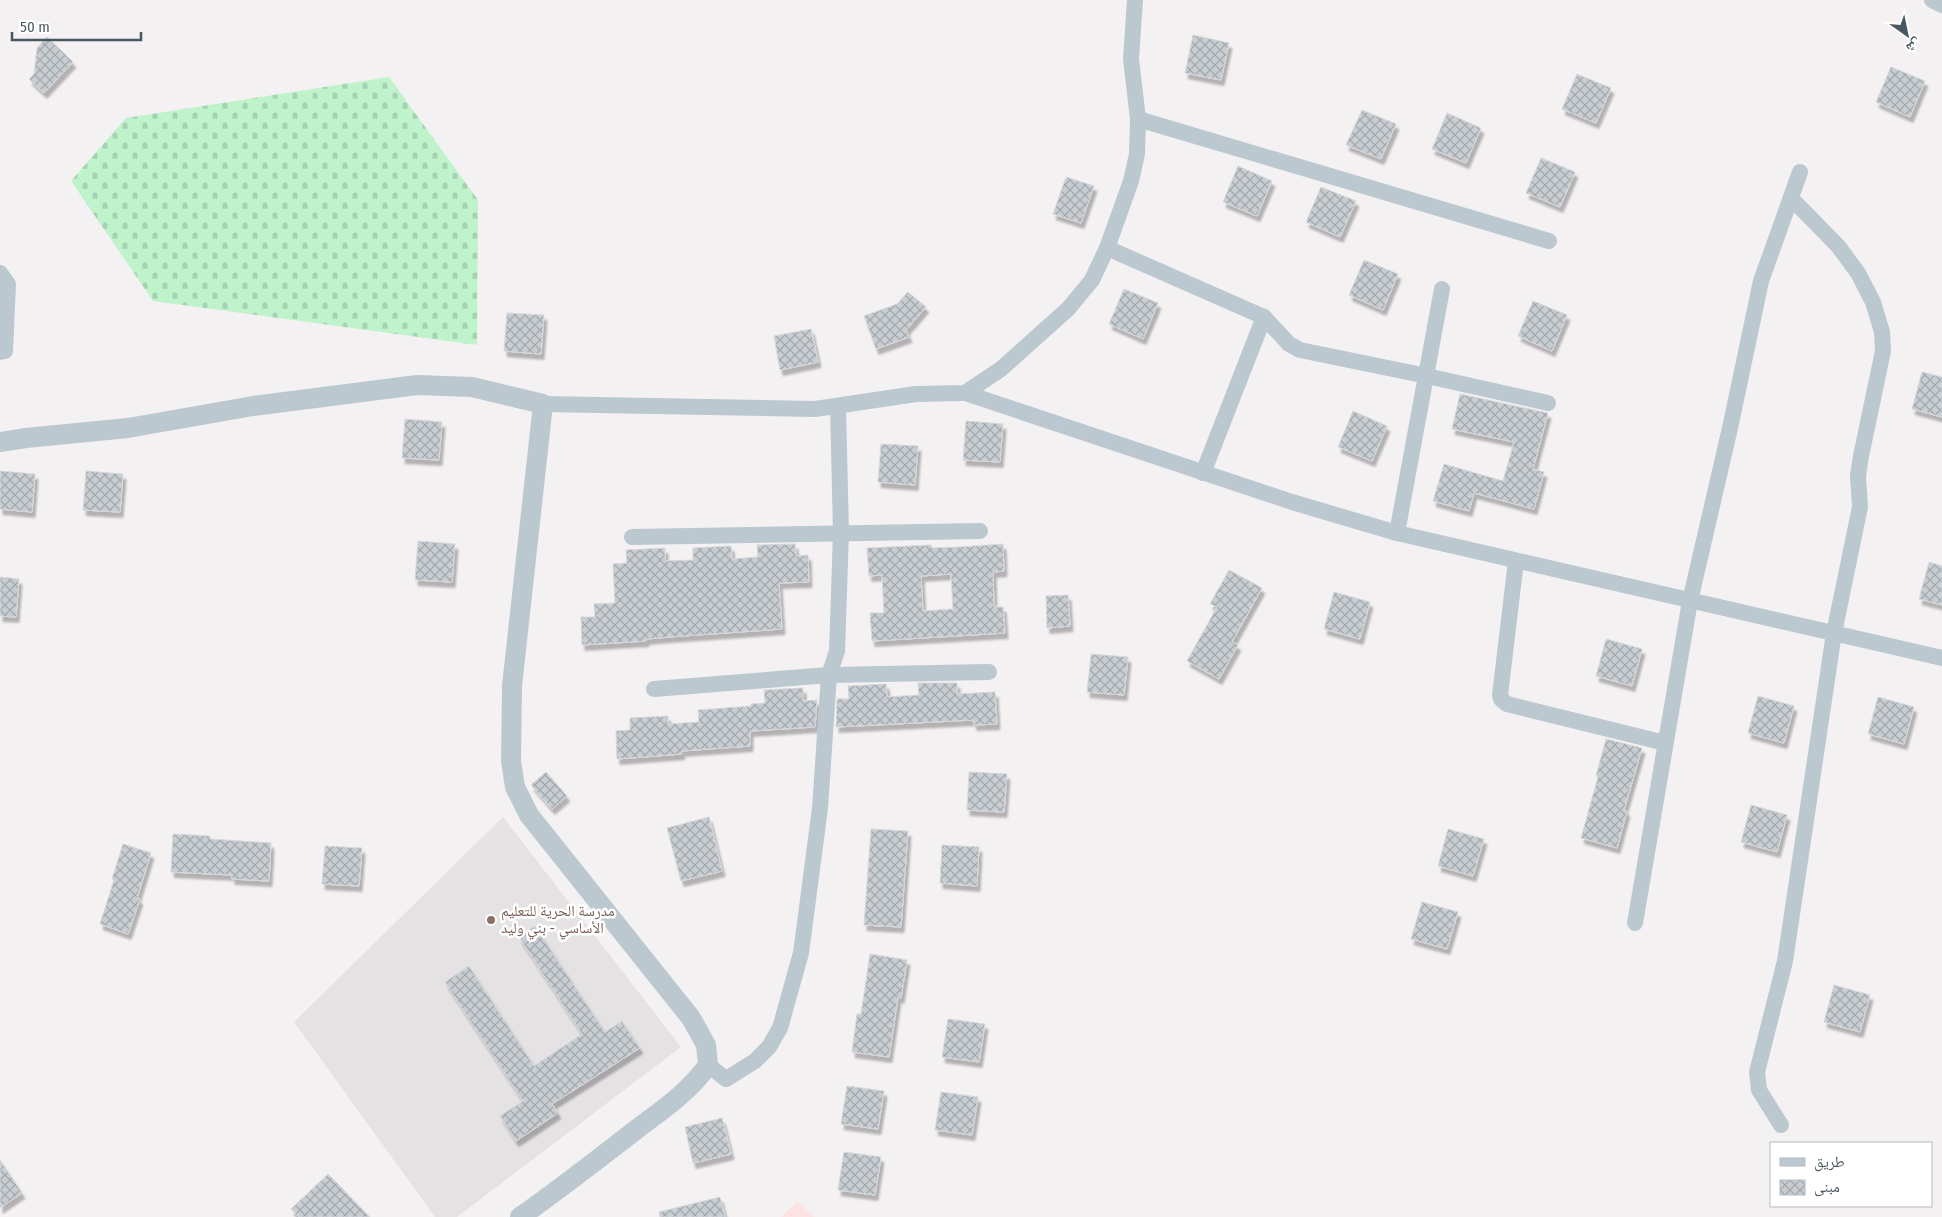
<svg xmlns="http://www.w3.org/2000/svg" width="1942" height="1217" viewBox="0 0 1942 1217" font-family="'Fira Sans Condensed','Noto Naskh Arabic',sans-serif">
	<style>
		.education { fill: #e5e2e4 }
		.medical { fill: #fde2e3 }
		.cemetery { fill: url(#cemetery-stones) }
		.building { fill: url(#building-cross-hatch); stroke: #d5d8dd; fill-rule: evenodd; filter: url(#shadow) }
		.lines { fill: none; stroke-linecap: round; stroke-linejoin: round }
		.minor { stroke: #bcc8cf; stroke-width: 16 }
		.tertiary { stroke: #bcc8cf; stroke-width: 20 }
		.education-dot { fill: #8d6e63; stroke: #fff; stroke-width: 2 }
		.labels { text-anchor: middle; stroke-width: 5; stroke-linejoin: round; paint-order: stroke }
		.education-label { font-size: 15px; fill: #785e54; stroke: #fff; text-anchor: start }
	</style>
	<defs>
		<pattern id="cemetery-stones" width="16" height="16" patternUnits="userSpaceOnUse" patternTransform="scale(1.25)"><rect width="16" height="16" fill="#bff3cc"/><path d="M2 7V4a2 2 0 0 1 4 0v3zM10 15v-3a2 2 0 0 1 4 0v3z" fill="#a6d2b2"/></pattern>
		<pattern id="building-cross-hatch" width="8" height="8" patternUnits="userSpaceOnUse" patternTransform="scale(1.25)"><rect width="8" height="8" fill="#c8cdd1"/><path d="M0 0l8 8M0 8l8-8" fill="none" stroke="#a4a9ad"/></pattern>
		<filter id="shadow"><feDropShadow dx="3" dy="5.5" stdDeviation="1" flood-color="#0004"/></filter>
	</defs>
	<rect width="100%" height="100%" fill="#f4f1f2"/>
	<path class="education" d="M503,817l178,230 -224,170h-22l-141,-195z"/>
	<path class="medical" d="M798,1201l16,16h-33z"/>
	<path class="cemetery" d="M389,77l89,123 -1,145 -324,-44 -82,-120 55,-63z"/>
	<g class="building">
		<path d="M1193,35l36,8 -8,37 -36,-7z"/>
		<path d="M47,37l26,25 -29,31 -15,-14 5,-5 3,-26z"/>
		<path d="M1891,67l34,14 -15,36 -34,-15z"/>
		<path d="M1577,74l34,14 -15,35 -34,-14z"/>
		<path d="M1362,110l34,14 -15,35 -35,-14z"/>
		<path d="M1447,113l34,15 -15,35 -34,-14z"/>
		<path d="M1541,158l34,14 -15,35 -34,-14z"/>
		<path d="M1238,166l34,15 -15,35 -34,-14z"/>
		<path d="M1066,177l28,9 -13,37 -28,-9z"/>
		<path d="M1321,187l35,14 -16,36 -34,-15z"/>
		<path d="M1364,260l34,14 -15,36 -34,-15z"/>
		<path d="M1124,289l34,14 -15,36 -34,-15z"/>
		<path d="M908,292l18,15 -20,23 3,7 -33,12 -12,-33 33,-12z"/>
		<path d="M1533,301l34,14 -15,36 -34,-15z"/>
		<path d="M507,313l37,2 -3,39 -37,-3z"/>
		<path d="M811,329l7,33 -38,8 -6,-34z"/>
		<path d="M1922,372l20,5v40l-30,-8z"/>
		<path d="M1460,394l88,19 -15,56 11,3 -10,37 -60,-16 -5,18 -36,-10 11,-37 59,17 11,-39 -62,-13z"/>
		<path d="M1353,411l34,15 -15,35 -34,-14z"/>
		<path d="M405,419l37,3 -3,38 -37,-2z"/>
		<path d="M966,421l37,3 -3,38 -37,-2z"/>
		<path d="M881,444l37,2 -3,39 -37,-3z"/>
		<path d="M0,471l35,3 -3,38 -32,-3z"/>
		<path d="M86,471l37,3 -3,38 -37,-2z"/>
		<path d="M418,541l37,3 -3,38 -37,-2z"/>
		<path d="M795,544l1,12 12,-1 1,27 -30,1 3,46 -113,8 -23,2v2l-64,4 -1,-28h14l-1,-13 21,-1 -2,-39 14,-1 -1,-13 39,-2v13l28,-1v-12l38,-2 1,13 26,-2 -1,-12z"/>
		<path d="M1003,544l1,27 -11,1 1,35h9l2,26 -133,8 -2,-28h14l-2,-38 -13,1 -2,-28 64,-3 1,3 27,-1zM951,574l2,35 -30,2 -2,-35z"/>
		<path d="M1929,562l13,4v39l-23,-6z"/>
		<path d="M1229,570l33,18 -30,54 6,3 -19,34 -32,-18 30,-54 -7,-3z"/>
		<path d="M0,577l19,2 -3,38 -16,-1z"/>
		<path d="M1334,592l36,10 -10,37 -36,-10z"/>
		<path d="M1068,595l2,31 -23,2 -1,-32z"/>
		<path d="M1606,639l36,10 -10,37 -36,-10z"/>
		<path d="M1091,654l37,3 -4,38 -37,-3z"/>
		<path d="M918,683h39v11l38,-2 2,32 -23,1 -1,-5 -137,7 1,-28h12l-1,-13 38,-2 1,13 32,-2z"/>
		<path d="M803,688v13l14,-1 -2,27 -65,4v15l-69,5 1,3 -65,5 -1,-28 14,-1v-12l38,-2v8l31,-2 -1,-12 53,-4v-2l14,-1 -1,-13z"/>
		<path d="M1758,696l36,10 -10,37 -36,-10z"/>
		<path d="M1878,697l36,10 -10,37 -36,-10z"/>
		<path d="M1606,739l36,9 -18,62 3,1 -10,37 -36,-10 17,-61 -2,-1z"/>
		<path d="M546,772l21,24 -15,13 -21,-24z"/>
		<path d="M969,772l38,2 -3,38 -37,-2z"/>
		<path d="M1751,805l36,10 -10,37 -36,-10z"/>
		<path d="M709,817l13,54 -41,10 -14,-53z"/>
		<path d="M871,829l37,2 -7,96 -37,-2z"/>
		<path d="M1448,829l36,10 -11,37 -35,-10z"/>
		<path d="M173,834l37,2v3l61,4 -2,38 -37,-2v-4l-61,-3z"/>
		<path d="M123,844l28,9 -14,45 3,1 -12,35 -28,-10 14,-44 -2,-1z"/>
		<path d="M942,845l37,2 -2,39 -37,-3z"/>
		<path d="M325,846l37,2 -3,38 -37,-2z"/>
		<path d="M1422,902l36,10 -11,37 -36,-10z"/>
		<path d="M535,926l70,106 17,-11 18,27 -88,56 6,9 -42,28 -16,-25 23,-15 -78,-119 24,-16 65,100 48,-32 -63,-97z"/>
		<path d="M870,954l37,6 -6,38 -3,-1 -9,60 -37,-5 5,-38h4z"/>
		<path d="M1834,985l36,10 -10,37 -36,-10z"/>
		<path d="M948,1019l37,5 -6,38 -37,-5z"/>
		<path d="M847,1086l37,5 -6,38 -37,-5z"/>
		<path d="M941,1092l37,5 -6,38 -37,-5z"/>
		<path d="M722,1118l9,36 -38,9 -8,-36z"/>
		<path d="M844,1152l37,5 -6,38 -37,-5z"/>
		<path d="M0,1160l22,33 -22,15z"/>
		<path d="M328,1174l42,43h-71l-8,-8z"/>
		<path d="M720,1197l5,20h-65l-1,-5z"/>
	</g>
	<g class="lines">
		<g class="minor">
			<path d="M1932,0l10,5"/>
			<path d="M1138,119l411,122"/>
			<path d="M1107,248l157,69 25,27 11,6 127,26 121,27"/>
			<path d="M0,273l8,11 -3,67 -5,1"/>
			<path d="M965,393l327,109 105,31 545,125"/>
			<path d="M543,404l272,5 101,-15 49,-1 36,-24 67,-60 24,-29 15,-32 24,-67 6,-27 1,-35 -7,-60 4,-59"/>
			<path d="M1203,473l61,-156"/>
			<path d="M1397,533l45,-244"/>
			<path d="M632,537l348,-6"/>
			<path d="M1516,561l-16,134 1,4 6,5 158,39"/>
			<path d="M654,689l175,-14 160,-3"/>
			<path d="M1635,923l55,-322 40,-173 31,-147 39,-109"/>
			<path d="M708,1065l18,14 29,-18 14,-14 11,-19 21,-75 19,-145 9,-133 8,-24 4,-118 -3,-127"/>
			<path d="M1781,1125l-22,-35 -2,-18 28,-111 49,-328 26,-126 -2,-31 3,-20 22,-105 -1,-19 -9,-30 -15,-29 -20,-27 -47,-48"/>
		</g>
		<path class="tertiary" d="M0,442l26,-4 102,-10 125,-22 164,-21 55,2 71,17 -31,282 -1,75 4,26 14,28 162,203 15,27 2,20c-18,26 -46,45 -71,64 -39,30 -77,60 -117,88"/>
	</g>
	<circle class="education-dot" cx="491" cy="920" r="5"/>
	<g class="labels">
		<g class="education-label">
			<text x="501" y="916">مدرسة الحرية للتعليم<tspan x="501" dy="17">الأساسي - بني وليد</tspan></text>
		</g>
	</g>
	<rect x="1770" y="1142" width="162" height="65" fill="#ffffff" stroke="#b6bcbf"/>
	<rect x="1780" y="1158" width="25" height="8" fill="#bcc8cf" stroke="#b6bcbf"/>
	<text x="1814" y="1167" font-size="15" fill="#485860">طريق</text>
	<rect x="1780" y="1180" width="25" height="15" fill="url(#building-cross-hatch)" stroke="#b6bcbf"/>
	<text x="1814" y="1192" font-size="15" fill="#485860">مبنى</text>
	<g transform="translate(1907 35) rotate(147)" stroke="#ffffff" stroke-width="4" paint-order="stroke">
	<path d="M0-4L9 19L0 12L-9 19Z" fill="#485860"/>
	<text y="-8" font-size="14" font-weight="bold" text-anchor="middle" fill="#485860">ش</text>
	</g>
	<path d="M12 32v8h129v-8" fill="none" stroke="#485860" stroke-width="2.5"/>
	<text x="20" y="32" font-size="15" fill="#485860" stroke="#ffffff" stroke-width="4" paint-order="stroke">50 m</text>
</svg>
